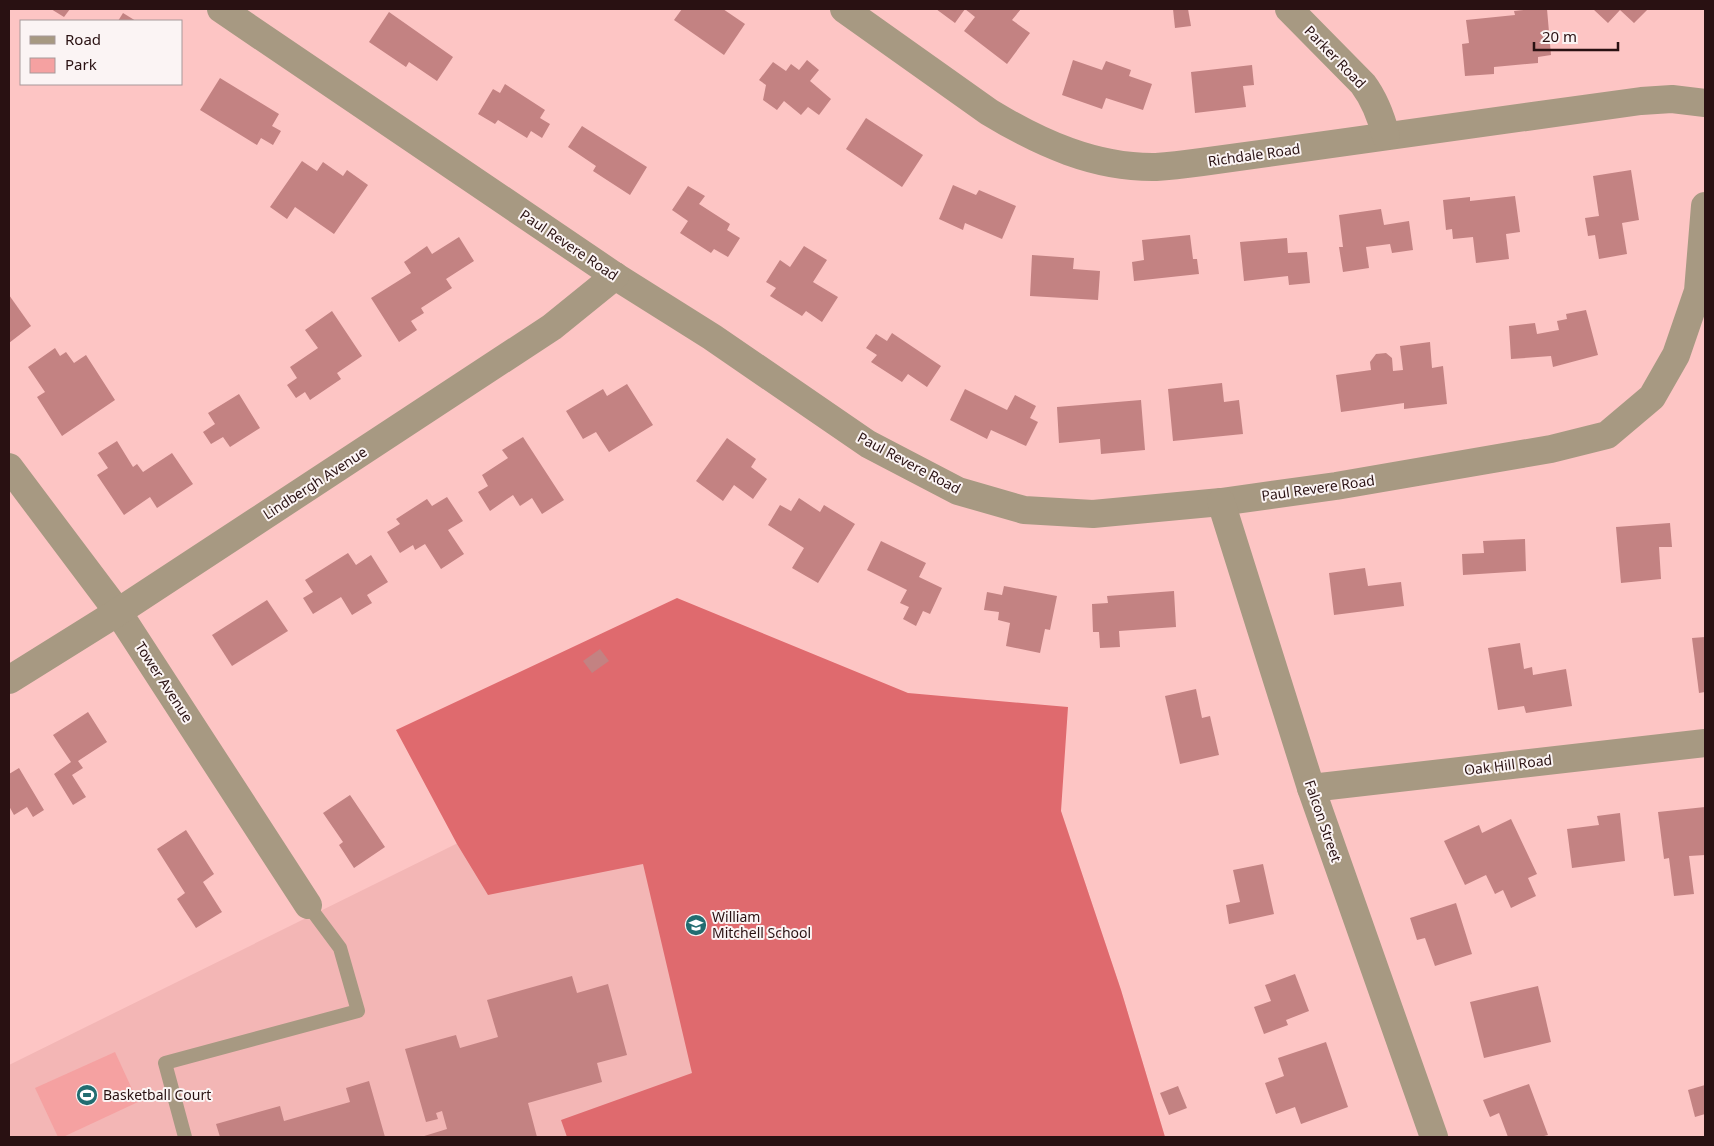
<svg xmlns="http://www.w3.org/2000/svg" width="1714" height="1146" viewBox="0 0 1714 1146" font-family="'Noto Sans',sans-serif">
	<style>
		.built { fill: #f3b6b5 }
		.green { fill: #f5a1a1 }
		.forest { fill: #df6a6e }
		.building { fill: #c38282 }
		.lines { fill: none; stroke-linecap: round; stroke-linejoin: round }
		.service { stroke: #a79982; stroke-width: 14 }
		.minor { stroke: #a79982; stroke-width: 28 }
		.labels { text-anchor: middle; stroke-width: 4; stroke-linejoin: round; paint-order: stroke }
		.street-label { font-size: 14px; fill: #291112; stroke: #fbf4f4 }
		.poi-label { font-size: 14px; fill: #291112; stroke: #fbf4f4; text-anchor: start }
	</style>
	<rect width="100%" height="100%" fill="#fdc5c4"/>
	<path class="built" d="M723,712l338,99 60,179 44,147h-1156v-72z"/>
	<path class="green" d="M115,1052l23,50 -75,35h-5l-23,-49z"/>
	<path class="forest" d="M677,598l231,95 160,14 -7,104 60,179 44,147h-598l-6,-17 131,-47 -49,-209 -155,31 -31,-51 -61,-114z"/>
	<g class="building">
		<path d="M51,9h19l-6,8z"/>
		<path d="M682,9h41l22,15 -21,31 -50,-35z"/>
		<path d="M936,9h85l-9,11 18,13 -23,31 -43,-33 11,-14 -10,-8 -10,14z"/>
		<path d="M1173,9h15l3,17 -16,2z"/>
		<path d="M1535,9h12l4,46 -13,2v6l-44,4v7l-29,2 -3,-32 7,-1 -3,-23 49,-5 -1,-4z"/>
		<path d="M1593,9h55l-14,14 -14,-13 -12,13z"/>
		<path d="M389,12l64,45 -16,24 -28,-19 -3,5 -37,-25z"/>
		<path d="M123,13l13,8h-18z"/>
		<path d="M807,60l12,10 -9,11 21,18 -12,16 -11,-8 -7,8 -17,-14 -7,9 -14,-10 3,-15 -7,-5 14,-18 13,9 5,-7 8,6z"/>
		<path d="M1073,60l29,10 4,-9 25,9 -2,6 23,8 -9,26 -37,-12 -4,11 -40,-14z"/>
		<path d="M1252,65l2,20 -11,1 3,21 -51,6 -4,-41z"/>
		<path d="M220,78l59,36 -7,12 9,5 -8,14 -12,-7 -4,7 -57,-35z"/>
		<path d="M505,84l40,26 -5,8 10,6 -8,14 -11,-7 -4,7 -29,-18 -3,4 -17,-10 15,-25 7,4z"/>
		<path d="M866,118l57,37 -21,32 -56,-38z"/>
		<path d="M582,126l65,41 -17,28 -37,-24 3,-5 -28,-19z"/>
		<path d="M302,161l15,10 6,-9 20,14 4,-6 21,15 -34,49 -39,-27 -8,12 -17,-12z"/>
		<path d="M1631,170l8,50 -17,3 5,31 -28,5 -4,-24 -7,1 -3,-18 14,-2 -6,-40z"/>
		<path d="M953,185l23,10 3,-5 37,16 -14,33 -37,-16 -2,7 -24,-11z"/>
		<path d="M688,186l17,10 -6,8 31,20 -3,6 13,8 -12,19 -14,-8 -3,4 -31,-20 8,-12 -16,-11z"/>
		<path d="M1515,196l5,36 -14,2 3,25 -33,4 -3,-26 -20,2 -1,-10 -6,1 -3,-30 27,-3v4z"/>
		<path d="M1381,209l3,16 25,-4 4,29 -21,3 -2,-9 -24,3 3,21 -26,4 -4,-25h4l-4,-32z"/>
		<path d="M1190,235l3,24h4l2,15 -65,7 -2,-19 12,-2 -2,-20z"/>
		<path d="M459,237l15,24 -28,18 6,9 -31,20 3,5 -13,8 6,9 -18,12 -28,-44 40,-25 -7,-11 23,-16 5,8z"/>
		<path d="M1287,238l1,15 19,-1 3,31 -21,2 -1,-9 -44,5 -4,-39z"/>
		<path d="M804,246l23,14 -14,22 25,15 -16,25 -16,-11 -4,5 -32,-20 6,-8 -10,-6 14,-22 10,7z"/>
		<path d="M1032,255l42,3 -1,11 27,2 -2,29 -68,-4z"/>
		<path d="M9,295l22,31 -22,17z"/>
		<path d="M1586,310l12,45 -45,12 -2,-11 -40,3 -2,-33 26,-3 2,11 22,-4 -2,-9 10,-2 -1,-5z"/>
		<path d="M332,311l30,45 -25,17 4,6 -31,21 -5,-8 -9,6 -9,-13 10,-7 -7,-11 28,-19 -13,-18z"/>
		<path d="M892,333l49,33 -14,21 -19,-13 -6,8 -31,-20 6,-7 -11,-7 10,-14 11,7z"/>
		<path d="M1430,342l2,26 11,-2 4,38 -43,5v-6l-63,9 -5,-37 35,-5 -1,-8 6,-8 10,-1 6,5 1,13 10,-1 -3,-24z"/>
		<path d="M55,348l5,8 6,-4 8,11 12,-8 29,45 -53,36 -25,-39 8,-5 -17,-25z"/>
		<path d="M1222,383l2,19 15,-2 4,34 -70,7 -5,-52z"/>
		<path d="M627,384l26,41 -44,27 -13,-20 -13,7 -17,-28 37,-22 4,7z"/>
		<path d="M965,389l42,21 8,-15 21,11 -6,12 8,4 -12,24 -35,-16 -4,9 -37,-19z"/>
		<path d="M239,394l21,34 -30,19 -7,-10 -12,7 -8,-12 12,-8 -7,-11z"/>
		<path d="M1141,400l4,50 -44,4 -1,-15 -41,4 -2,-36z"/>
		<path d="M523,437l41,63 -22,14 -10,-16 -12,8 -7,-11 -23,16 -12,-19 10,-6 -6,-11 26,-17 -6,-8z"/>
		<path d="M727,438l29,21 -5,8 16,12 -14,20 -19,-14 -11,16 -27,-20z"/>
		<path d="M117,441l16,26 4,-3 6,8 29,-19 21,31 -36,24 -7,-11 -26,18 -27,-40 11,-7 -10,-15z"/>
		<path d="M447,497l16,24 -15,9 16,24 -23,15 -16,-25 -10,6 -2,-5 -13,8 -13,-21 13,-8 -4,-5 31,-20 5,7z"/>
		<path d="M799,498l21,14 4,-7 31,19 -37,59 -26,-15 12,-20 -36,-23 12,-20 11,6z"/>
		<path d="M1670,523l2,24h-13l2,32 -40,4 -5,-56z"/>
		<path d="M1525,539l1,32 -63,4 -1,-21 22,-1 -1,-12z"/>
		<path d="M881,541l45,22 -7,14 23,11 -12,26 -7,-3 -7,15 -13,-7 6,-12 -9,-4 7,-13 -40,-20z"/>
		<path d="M348,553l8,12 15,-10 17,27 -21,13 5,8 -20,12 -11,-18 -28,17 -10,-16 10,-6 -8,-12z"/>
		<path d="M1365,568l3,18 33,-4 3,24 -70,9 -5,-42z"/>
		<path d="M1004,586l53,10 -7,34 -5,-1 -5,24 -34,-7 4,-23 -12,-3 1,-8 -15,-2 3,-18 15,3z"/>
		<path d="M1174,591l2,36 -57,4 1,16 -20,1 -1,-16h-6l-1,-28 16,-1 -1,-7z"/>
		<path d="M267,600l21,31 -56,35 -20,-31z"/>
		<path d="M1705,637v55l-6,1 -7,-55z"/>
		<path d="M1520,643l4,26 8,-2 1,8 33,-6 6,37 -46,7 -2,-7 -26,4 -10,-62z"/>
		<path d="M600,649l9,12 -17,12 -9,-12z"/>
		<path d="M1196,689l6,29 8,-2 9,39 -39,9 -15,-68z"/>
		<path d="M88,712l19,30 -29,19 5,7 -11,7 14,22 -13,8 -19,-31 17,-12 -18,-27z"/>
		<path d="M19,768l25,42 -11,7 -6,-10 -13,8 -5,-9v-32z"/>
		<path d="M350,795l35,52 -31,21 -15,-23 4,-3 -20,-29z"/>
		<path d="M1705,807v48l-16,1 5,38 -20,2 -5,-38 -5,1 -6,-47z"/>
		<path d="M1620,813l5,48 -53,7 -5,-39 32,-4 -2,-9z"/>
		<path d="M1511,819l26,55 -9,4 8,18 -25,12 -8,-18 -8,4 -9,-19 -21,10 -21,-44 35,-16 3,8z"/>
		<path d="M186,830l28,44 -11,8 19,30 -26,16 -19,-29 8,-6 -28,-44z"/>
		<path d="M1263,864l11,50 -45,10 -3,-19 14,-3 -7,-32z"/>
		<path d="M1456,903l16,51 -37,12 -10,-28 -8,2 -7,-22z"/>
		<path d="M1295,974l14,37 -23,9 2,5 -24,9 -10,-27 17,-6 -6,-16z"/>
		<path d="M572,976l5,17 31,-9 19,71 -30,8 5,19 -74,21 9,34h-116l26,-8 -5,-18 -6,2 2,6 -12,3 -21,-73 51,-14 4,13 38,-11 -11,-37z"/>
		<path d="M1538,986l13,56 -67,16 -14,-56z"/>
		<path d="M1326,1042l22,65 -47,17 -6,-17 -19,7 -11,-31 19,-7 -6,-18z"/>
		<path d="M369,1081l16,56h-165l-4,-13 64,-18 4,15 66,-19 -4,-14z"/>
		<path d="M1529,1084l19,51 -8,2h-32l-9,-24 -9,4 -7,-17z"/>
		<path d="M1705,1085v29l-10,3 -7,-27z"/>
		<path d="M1178,1086l9,22 -18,7 -9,-22z"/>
	</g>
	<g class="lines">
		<path class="service" d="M185,1137l-20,-74 193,-52 -18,-63 -32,-43"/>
		<g class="minor">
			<path d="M221,9l394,267 97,61 156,107 90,47 66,19 69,4 128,-12 115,-16 215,-37 56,-14 45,-38 24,-42 22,-64 7,-85"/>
			<path d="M844,9l145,103c51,31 106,56 167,55 15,-1 31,-3 46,-5l439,-61 31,-2 33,4"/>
			<path d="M1289,9l74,75c12,16 18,32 23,52"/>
			<path d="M9,467l109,145 190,293"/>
			<path d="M1221,502l90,286 123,349"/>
			<path d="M9,680l109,-68 434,-285 63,-51"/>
			<path d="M1311,788l394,-45"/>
		</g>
	</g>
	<defs>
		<g id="school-disc" transform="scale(1.125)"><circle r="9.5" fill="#226d71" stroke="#fbf4f4"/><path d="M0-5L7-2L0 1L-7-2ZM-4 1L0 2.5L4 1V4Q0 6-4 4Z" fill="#fff"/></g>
		<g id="stadium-disc" transform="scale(1.125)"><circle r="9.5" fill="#226d71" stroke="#fbf4f4"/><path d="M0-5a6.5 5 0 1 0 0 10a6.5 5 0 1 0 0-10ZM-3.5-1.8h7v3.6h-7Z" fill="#fff"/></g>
	</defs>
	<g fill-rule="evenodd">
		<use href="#school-disc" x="696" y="925"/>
		<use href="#stadium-disc" x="87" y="1095"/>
	</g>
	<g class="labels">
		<g class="street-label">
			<text transform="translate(1335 57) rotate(46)" y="5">Parker Road</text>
			<text transform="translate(1254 155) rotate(-8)" y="5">Richdale Road</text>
			<text transform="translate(569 245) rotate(34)" y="5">Paul Revere Road</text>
			<text transform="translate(909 463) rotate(28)" y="5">Paul Revere Road</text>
			<text transform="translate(315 483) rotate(-33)" y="5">Lindbergh Avenue</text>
			<text transform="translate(1318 488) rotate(-8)" y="5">Paul Revere Road</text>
			<text transform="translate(164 682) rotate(57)" y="5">Tower Avenue</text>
			<text transform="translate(1508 765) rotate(-7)" y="5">Oak Hill Road</text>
			<text transform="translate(1323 821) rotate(71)" y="5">Falcon Street</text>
		</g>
		<g class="poi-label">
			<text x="712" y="922">William<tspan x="712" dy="16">Mitchell School</tspan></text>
			<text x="103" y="1100">Basketball Court</text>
		</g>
	</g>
	<rect width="1714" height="1146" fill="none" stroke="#291112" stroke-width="20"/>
	<rect x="20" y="20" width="162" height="65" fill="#fbf4f4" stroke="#a7999a"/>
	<rect x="30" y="36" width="25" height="8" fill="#a79982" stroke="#a7999a"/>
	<text x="65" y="45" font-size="15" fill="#291112">Road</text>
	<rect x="30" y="58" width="25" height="15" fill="#f5a1a1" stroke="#a7999a"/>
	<text x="65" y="70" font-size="15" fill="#291112">Park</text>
	<path d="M1534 42v8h84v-8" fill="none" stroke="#291112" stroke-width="2.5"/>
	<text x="1542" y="42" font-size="15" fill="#291112" stroke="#fbf4f4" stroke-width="4" paint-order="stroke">20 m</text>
</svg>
